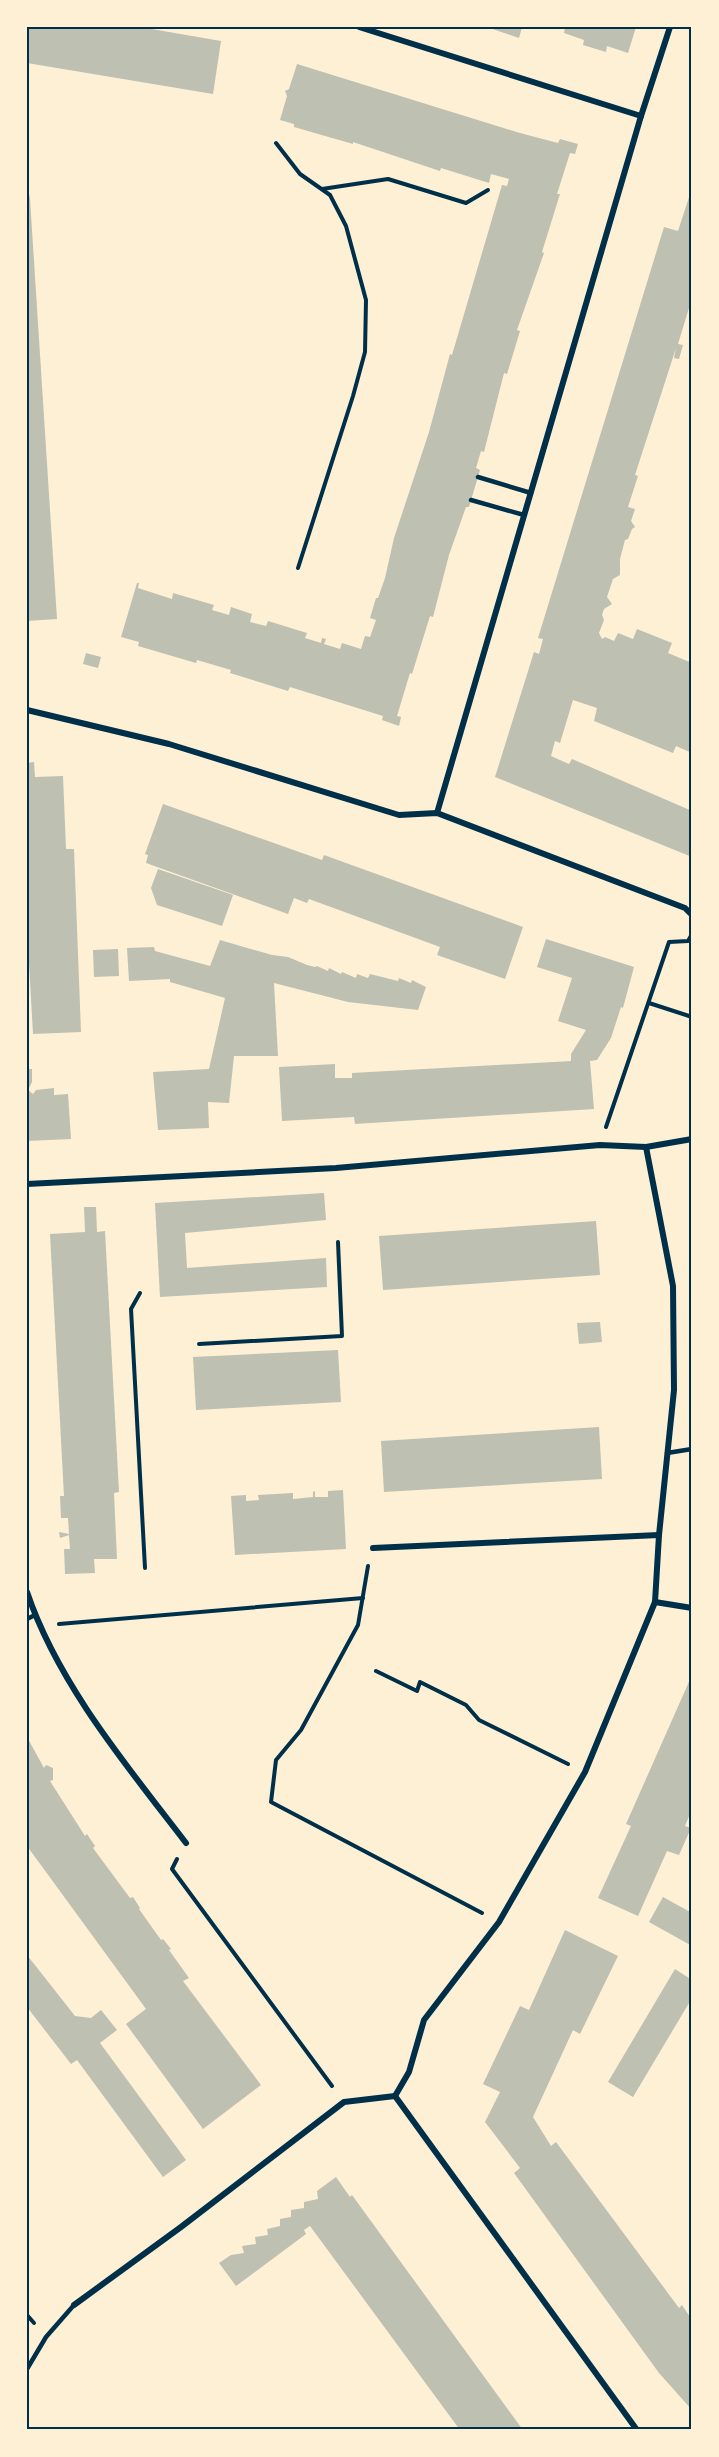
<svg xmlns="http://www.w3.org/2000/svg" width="719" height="2457" viewBox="0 0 719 2457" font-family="'Roboto Condensed',sans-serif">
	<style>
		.building { fill: #bec0b2 }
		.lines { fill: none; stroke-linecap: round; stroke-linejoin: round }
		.path { stroke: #003049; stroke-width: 4 }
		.service { stroke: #003049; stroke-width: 4.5 }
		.minor { stroke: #003049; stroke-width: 6 }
		.neatline { fill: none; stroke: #003049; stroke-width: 2 }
	</style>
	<rect width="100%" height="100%" fill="#fdf0d5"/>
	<g class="building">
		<path d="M27,27h113l81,14 -8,53 -186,-31z"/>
		<path d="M487,27h35l-3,11z"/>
		<path d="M565,27h71l-8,26 -21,-7 -1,6 -23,-7 1,-5 -20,-7z"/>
		<path d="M297,64l223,69 38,10 2,-4 18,5 -3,10 -5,-1 -13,41h3l-18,58 2,1 -27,77 3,1 -13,43 -3,-1 -20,79 -3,-1 -5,17 4,2 -11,37h-3l-17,48 -16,62 -3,-1 -18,58 -2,-1 -13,43 4,1 -2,9 -17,-6 1,-4 -93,-29 -2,4 -58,-18 1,-3 -34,-10 -1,3 -58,-17 1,-4 -18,-5 16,-54h2l-1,5 34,11 1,-6 41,12 -2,5 17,5 2,-8 21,7 -2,8 16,4 2,-5 39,12 -2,5 16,5 1,-5 4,1 -2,5 16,5 2,-6 19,6 4,-13 5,1 6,-17 -6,-2 6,-20h2l7,-20 9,-40 35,-106 21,-78 2,1 50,-170 5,1 2,-7 -18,-5 -2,9 -48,-15 -1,3 -87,-29v2l-59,-17v-3l-14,-4 7,-24 -2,-5 4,-2z"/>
		<path d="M27,182l3,17 27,420 -30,2z"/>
		<path d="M692,188v122l-3,-2 -11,36 5,1 -4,14 -5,-1 2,-10 -41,127 3,1 -10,31 7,2 -4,12 4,6 -3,2 -4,10 -3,1 -5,19v16l-7,4 -6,18 5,7 -8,5 -2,6 2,5 -5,13 3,6 3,-2 9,4 4,-8 15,6 4,-10 35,14 -4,10 24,10v90l-16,-7 -3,7 -79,-32 3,-13 -24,-8 -13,43 -5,-2 -4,15 18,8 3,-5 120,52v46l-197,-80 39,-125 5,2 4,-15 -5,-1 126,-411 14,4z"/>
		<path d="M86,653l15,4 -3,11 -15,-4z"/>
		<path d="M34,762l1,15 28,-1 3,73h8l7,183 -48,2 -6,-106v-165z"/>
		<path d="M163,804l159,56 2,-5 199,72 -18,52 -68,-24 3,-8 -131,-48 -2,4 -13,-5 -6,16 -142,-51 2,-8 -3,-1z"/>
		<path d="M158,869l75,26 -11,31 -65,-21 -6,-17z"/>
		<path d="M546,939l88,28 -11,41 -2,-1 -10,31 -14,22 -7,1 4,48 -239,15 -1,-7 -72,4 -3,-54 56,-3v14h17v-5l219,-12v-7l15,-24 -28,-9 14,-43 -35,-11z"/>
		<path d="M220,940l52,15 16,2 19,8 8,2 2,-1 11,5 1,-3 12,6 1,-2 14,6 1,-4 11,4 2,-4 28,7 1,-3 12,5 1,-3 14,7 -8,23 -70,-8 -74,-19 4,73h-44l-5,47 -21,-1 1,26 -51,2 -5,-58 56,-3 16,-71 -55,-16v-3l-41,2 -2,-33 27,-1 1,4 55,15z"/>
		<path d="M118,949l1,27 -25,1 -1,-27z"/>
		<path d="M27,1069h5v13l-4,8 5,4 3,-4 18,-2v7l14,-1 3,45 -44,2z"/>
		<path d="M324,1193l2,27 -141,13 2,35 139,-10 1,29 -167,10 -5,-94z"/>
		<path d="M84,1207h12l1,25 8,-1 14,261 -5,1 3,66h-23l1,14 -30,1 -1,-25h6l-1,-14 -9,3 -1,-6 10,2 -1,-16h-7l-1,-22h4l-14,-262 35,-2z"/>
		<path d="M596,1221l4,54 -217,15 -4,-54z"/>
		<path d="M600,1322l2,20 -23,2 -2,-21z"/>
		<path d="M338,1350l3,52 -145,8 -3,-53z"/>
		<path d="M599,1427l3,52 -218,13 -3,-51z"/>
		<path d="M343,1490l3,59 -111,6 -4,-59 15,-1v6l13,-1 -1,-5 35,-2v6l20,-2v-5l2,-1v6h13v-6z"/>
		<path d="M692,1675v134l-7,17 6,2 -12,27 -12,-4 -29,65 -40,-18 33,-72 -5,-2z"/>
		<path d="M27,1737l17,31 2,-3 7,3v12l-3,1 35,55 2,-2 8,12 -2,2 37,50 3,-1 7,11 -1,1 22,31 2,-1 8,10 -2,1 20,28 -6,3 78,104 -58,44 -77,-105 20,-15 -119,-163z"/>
		<path d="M663,1897l29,16v33l-43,-24z"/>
		<path d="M565,1930l53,26 -38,78 -7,-4 -40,87 18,29 5,-4 123,166 3,-3 10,15v90l-33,-37 -145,-200 6,-5 -35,-46 15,-30 -17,-8 37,-78 9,4z"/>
		<path d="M27,1955l48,61 16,2 10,-8 16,20 -17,13 86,117 -23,17 -86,-117 -6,4 -44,-57z"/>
		<path d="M675,1969l17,11v18l-59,99 -25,-15z"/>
		<path d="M336,2177l14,20 2,-2 171,235h-63l-150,-204 -6,4 2,4 -70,52 -17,-23 12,-8 13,-2 -2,-7 14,-2 -1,-7 13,-2 -1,-6 13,-3v-7l11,-2v-7l13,-2v-6l14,-3 -1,-8z"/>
	</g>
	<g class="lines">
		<g class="path">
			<path d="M276,143l24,31 30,21 16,31 20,74 -1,52 -12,44 -55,172"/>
			<path d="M322,189l66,-10 78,24 22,-13"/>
			<path d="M649,1003l43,14"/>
			<path d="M606,1127l63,-185 19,-1 4,-7"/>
			<path d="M140,1293l-9,16 14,259"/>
			<path d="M199,1344l143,-8 -4,-94"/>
			<path d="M368,1566l-10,59 -57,105 -25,30 -5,42 211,111"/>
			<path d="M59,1624l304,-26"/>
			<path d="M376,1671l41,20 3,-9 46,23 13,15 89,44"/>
			<path d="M177,1859l-5,10 160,217"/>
			<path d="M27,2315l7,8"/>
		</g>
		<g class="service">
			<path d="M478,477l53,16"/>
			<path d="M471,500l53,15"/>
			<path d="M667,1453l25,-4"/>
			<path d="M27,1619l8,-4"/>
			<path d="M27,2369l19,-32 28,-32"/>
		</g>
		<g class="minor">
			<path d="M359,27l282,89"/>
			<path d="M27,710l142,34 230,71 38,-2 248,95 7,7"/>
			<path d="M437,813l204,-697 29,-89"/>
			<path d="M27,1184l309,-16 264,-23 46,2 46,-8"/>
			<path d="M373,1548l286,-13"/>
			<path d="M27,1592c31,92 100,174 159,251"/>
			<path d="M655,1602l37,6"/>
			<path d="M395,2096l14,-24 15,-52 75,-98 86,-150 70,-170 4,-67 15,-145 -1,-104 -27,-139"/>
			<path d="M395,2096l242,334"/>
			<path d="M74,2305l107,-78 163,-125 51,-6"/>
		</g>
	</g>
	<rect width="719" height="2457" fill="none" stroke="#fdf0d5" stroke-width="57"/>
	<rect x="28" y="28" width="662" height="2400" class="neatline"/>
</svg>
